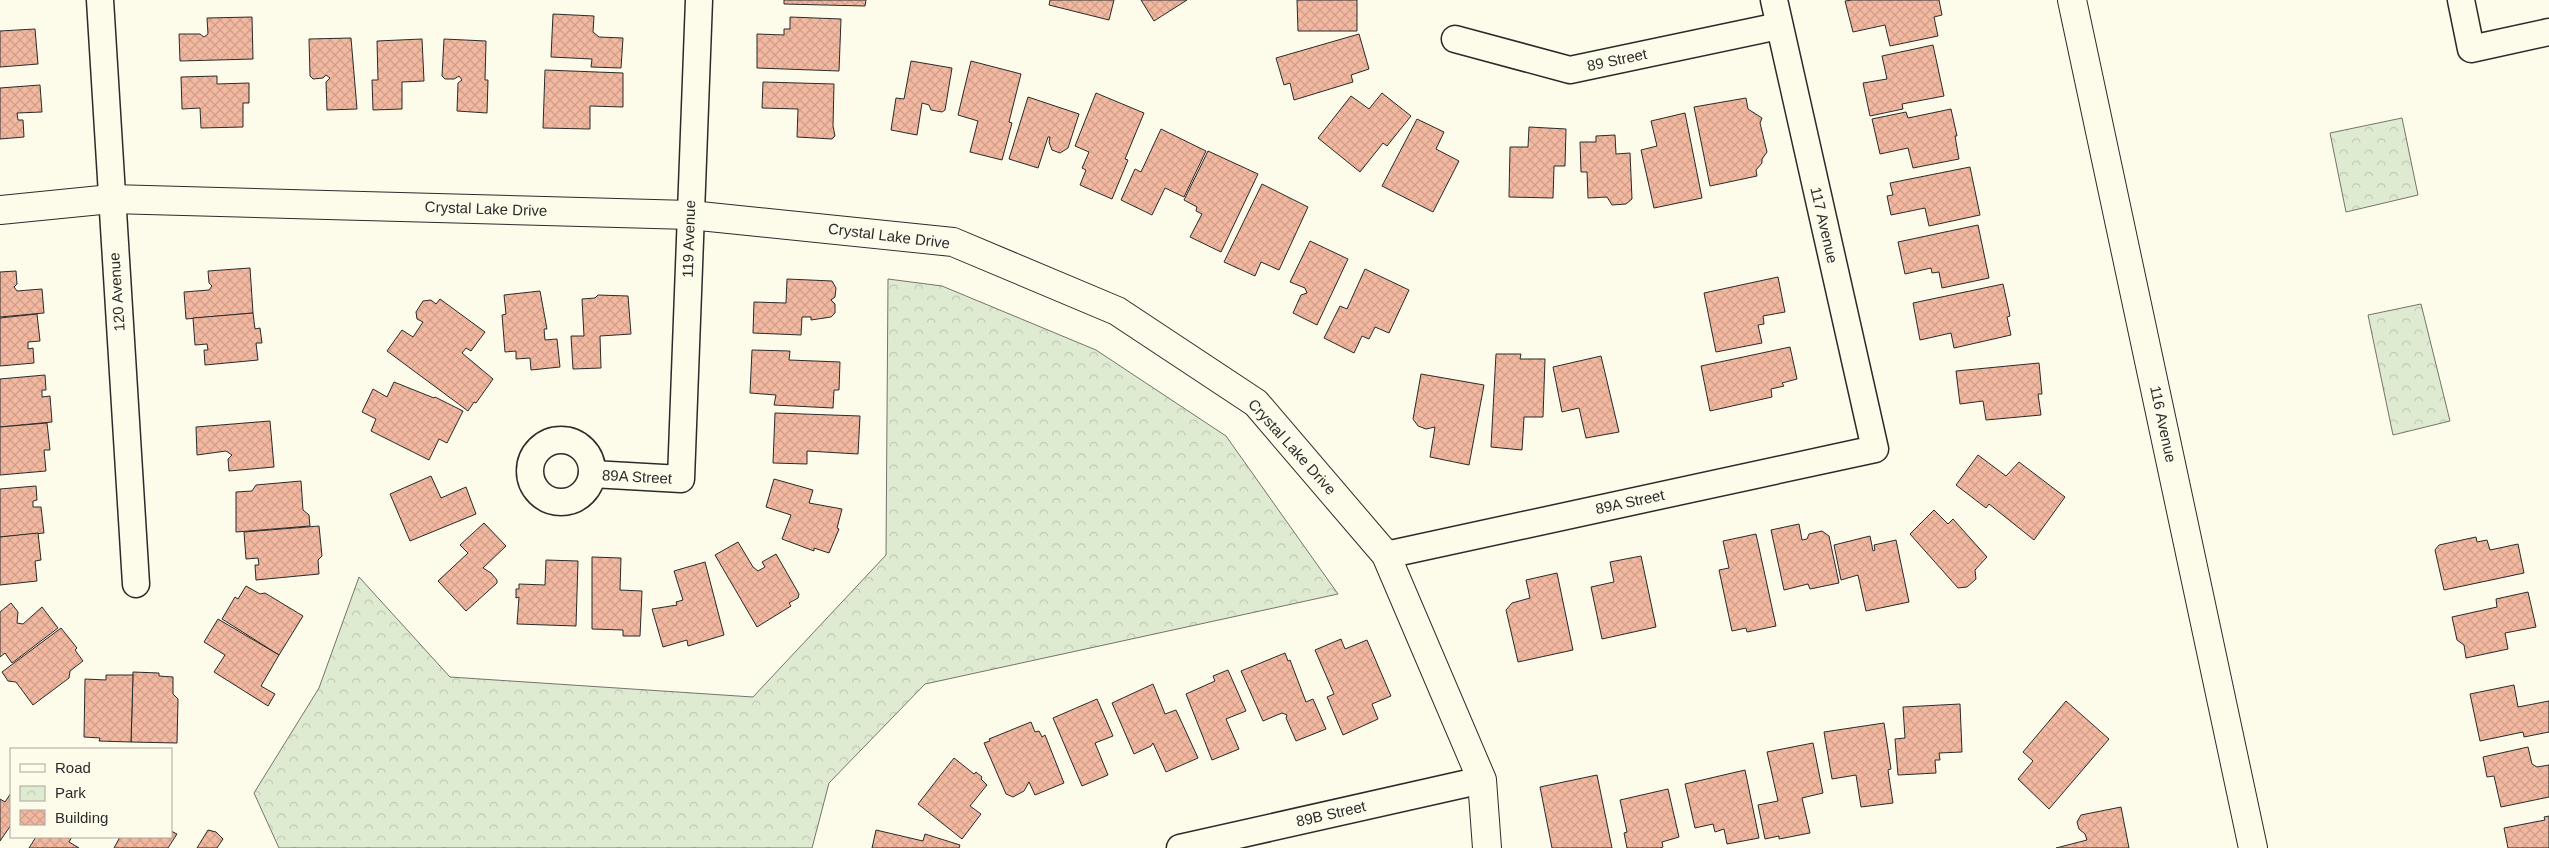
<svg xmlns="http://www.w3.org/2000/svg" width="2549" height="848" viewBox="0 0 2549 848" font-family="Arial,sans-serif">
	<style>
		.park { fill: url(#park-crowns); stroke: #74746e }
		.building { fill: url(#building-cross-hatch); stroke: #2b2b2b }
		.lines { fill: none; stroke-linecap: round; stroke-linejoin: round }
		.street-casing { stroke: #2b2b2b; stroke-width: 29 }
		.secondary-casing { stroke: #2b2b2b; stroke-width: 30 }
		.street { stroke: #fdfbea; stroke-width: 26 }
		.secondary { stroke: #fdfbea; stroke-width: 28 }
		.labels { text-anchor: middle; stroke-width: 4; stroke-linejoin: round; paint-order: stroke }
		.street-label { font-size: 15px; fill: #2b2b2b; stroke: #fdfbea }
	</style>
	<defs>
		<pattern id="park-crowns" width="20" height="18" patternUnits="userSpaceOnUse" patternTransform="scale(1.25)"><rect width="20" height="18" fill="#deebd1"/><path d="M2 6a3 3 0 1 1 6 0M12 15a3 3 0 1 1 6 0" fill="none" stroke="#bfcab4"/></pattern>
		<pattern id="building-cross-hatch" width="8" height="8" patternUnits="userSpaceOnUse" patternTransform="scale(1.25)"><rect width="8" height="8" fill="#f2b8a0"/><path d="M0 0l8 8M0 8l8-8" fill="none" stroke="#d09e8a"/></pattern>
	</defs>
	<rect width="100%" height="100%" fill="#fdfbea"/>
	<g class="park">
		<path d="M2402,118l16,77 -72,17 -16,-79z"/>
		<path d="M888,279l54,7 154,64 130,86 112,158 -413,90 -96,99 -17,65h-533l-25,-55 65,-105 40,-111 91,100 303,20 133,-142z"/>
		<path d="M2421,304l29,117 -57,14 -25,-120z"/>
	</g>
	<g class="building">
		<path d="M784,0h82l-1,6 -81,-2z"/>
		<path d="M1050,0h64l-5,20 -60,-15z"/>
		<path d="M1141,0h46l-33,21z"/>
		<path d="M1297,0h60v31h-59z"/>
		<path d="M1852,0h87l3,15 -8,2 4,19 -48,10 -5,-21 -32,7 -8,-31z"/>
		<path d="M553,14l41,2 -1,16 6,5 24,1 -2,30 -30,-1 1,-8 -41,-2z"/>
		<path d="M252,17l1,42 -73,2 -1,-27h21l4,3 4,-3 -1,-16z"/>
		<path d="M790,17l51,2 -2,52 -82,-3v-34l27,1v-6h6z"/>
		<path d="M35,29l3,35 -38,3v-36z"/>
		<path d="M1359,34l10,35 -18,6 2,7 -59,18 -4,-17 -6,2 -8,-27z"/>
		<path d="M351,38l6,71 -30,1 -1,-28 4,-4 -4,-3 -3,3 -10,1 -3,-3 -1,-37z"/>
		<path d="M422,39l2,42 -22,1v27l-29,1 -1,-30h6l-1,-39z"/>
		<path d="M444,39l42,2 -1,39h3l-1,33 -30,-2 1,-28 4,-3 -3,-4 -5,3h-9l-3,-3z"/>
		<path d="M1933,45l11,51 -42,8 1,5 -33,7 -7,-33 24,-4 -5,-23z"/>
		<path d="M911,61l41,7 -7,42 -3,2 -11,-2 -2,-5 -7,-2 -5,32 -26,-5 5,-32 8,1z"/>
		<path d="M971,61l50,13 -12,48 3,1 -10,37 -32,-8 8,-31 -20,-6z"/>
		<path d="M545,70l78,3v34l-33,-1v23l-47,-1z"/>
		<path d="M217,76v8l32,-1v20h-6v24l-42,1 -1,-20 -18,1 -1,-32z"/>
		<path d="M763,82l71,2 -1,42 2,10 -3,3 -35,-2 1,-28 -36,-1z"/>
		<path d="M40,85l2,27 -25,1 1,7h5l1,17 -24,2v-51z"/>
		<path d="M1096,93l48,20 -19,46 3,1 -16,39 -32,-14 6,-15 -4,-2 7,-16 -14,-6z"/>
		<path d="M1382,93l29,23 -24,30 -4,-3 -23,29 -42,-34 33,-42 18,13z"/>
		<path d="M1028,97l51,17 -11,34 -8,5 -8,-3 -3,-8 1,-5h-2l-10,31 -29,-9z"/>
		<path d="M1746,98l2,11 14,9 -2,5 7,29 -5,7v4l-6,7 1,6 -47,10 -16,-79z"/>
		<path d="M1951,109l6,27h-2l4,23 -46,9 -5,-20 -28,6 -8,-35 34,-7 2,6z"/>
		<path d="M1685,113l17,85 -48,10 -13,-58 16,-4 -6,-25z"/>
		<path d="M1417,119l27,13 -8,17 23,12 -26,51 -51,-26z"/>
		<path d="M1529,127l37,2 -1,37h-11l-1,32 -44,-1 1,-50h18z"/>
		<path d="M1161,129l45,22 -22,46 -19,-9 -13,27 -31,-15 14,-31 6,3z"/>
		<path d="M1615,135l1,19 14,-1 2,46 -6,5 -14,1 -5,-8 -19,1 -1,-26h-6l-1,-30h16v-6z"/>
		<path d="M1208,151l50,23 -37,78 -31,-15 12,-23 -6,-3 1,-4 -13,-7z"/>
		<path d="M1970,167l10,48 -51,11 -4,-18 -34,7 -4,-19 6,-1 -3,-12z"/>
		<path d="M1262,184l46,23 -29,63 -18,-8 -6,14 -31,-14z"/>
		<path d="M1978,225l11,53 -47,10 -3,-16 -7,1 -1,-5 -26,6 -7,-32z"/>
		<path d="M1310,241l38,18 -31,66 -24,-12 8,-18 6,-2 -2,-5 -15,-6z"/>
		<path d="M250,268l3,45 -67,6 -2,-27 25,-2 3,-4 -3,-3 -1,-12z"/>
		<path d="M1365,269l44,21 -20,43 -14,-6 -6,12 -7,-3 -8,17 -30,-15 16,-32 7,3z"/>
		<path d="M16,271l1,13 -3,3 3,4 25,-2 2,24 -44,4v-45z"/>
		<path d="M1778,277l7,35 -22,4 1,8 -6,1 4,18 -46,9 -12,-59z"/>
		<path d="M787,279l45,2 4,7 -1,9 -4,3 4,4v9l-4,4 -20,3v-3h-9l-1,18 -48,-2 1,-31 32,1z"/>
		<path d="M2003,284l7,32 -3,1 4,18 -57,13 -3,-15 -31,7 -7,-37z"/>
		<path d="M540,291l7,38h-3l1,11 12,-1 3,28 -29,3 -1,-12 -14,1v-8l-11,1 -3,-37 4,-1 -2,-19z"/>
		<path d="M598,295l30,1 3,38 -31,2 1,32 -28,1 -2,-33h13l-2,-37 13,-1z"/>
		<path d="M440,299l45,33 -14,19 -5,-3 -4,5 31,26 -17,24 -2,-1 -6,9 -81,-60 15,-21 11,7 10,-15 -6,-3 -1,-7 7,-11 8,-1 5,4z"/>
		<path d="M253,313l2,16 5,-1 2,15h-6l2,17 -53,5 -1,-15h4l-1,-6 -12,1 -2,-27z"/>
		<path d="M37,314l3,27 -12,1v7l5,-1 1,15 -34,3v-48z"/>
		<path d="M1790,347l7,32 -15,4 2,3 -13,3 1,8 -62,14 -9,-45z"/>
		<path d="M752,350l38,1 -1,9 51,2 -1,28h-5l-1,18 -59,-3 2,-10 -26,-2z"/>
		<path d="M1496,354h25l-1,5h25l-2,58h-19l-2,33 -31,-3z"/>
		<path d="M1601,356l18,76 -33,6 -7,-30 -17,4 -9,-45z"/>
		<path d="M2039,363l3,31h-4l3,21 -55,5 -3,-19 -23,3 -4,-33z"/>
		<path d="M1421,374l63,11 -15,80 -39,-8 5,-30 -9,2 -8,-3 -5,-7z"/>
		<path d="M45,375l1,15h-4v7l8,-1 2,26 -52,5v-48z"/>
		<path d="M394,382l40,16 1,-1 28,14 -16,32 -8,-4 -10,21 -58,-29 5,-12 -14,-7 11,-23 14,8z"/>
		<path d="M775,413l85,3 -2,38 -51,-3v13l-34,-1z"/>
		<path d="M270,421l4,46 -45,4 -1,-12 4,-4 -6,-4 -29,4 -1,-28z"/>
		<path d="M47,423l3,27h-6l2,21 -46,4v-48z"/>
		<path d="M1978,455l28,21 13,-14 46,35 -31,43 -45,-36 -3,4 -30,-23z"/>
		<path d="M431,476l10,22 25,-11 10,27 -66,27 -20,-47z"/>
		<path d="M774,479l39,11 -4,13 33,6 -5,19 2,1 -10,24 -15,-5v3l-32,-12 9,-24 -25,-8z"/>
		<path d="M301,481l2,29 6,5 1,11 -74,6v-40l16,-1 4,-6z"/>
		<path d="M36,486l1,14 -4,1v6h8l3,26 -44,4v-48z"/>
		<path d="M1934,510l14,14 5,-5 34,38 -12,13 1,9 -9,8 -9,1 -48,-54z"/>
		<path d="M484,523l22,23 -23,22 8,5 6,7v3l-31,28 -28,-30 30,-28 -8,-8z"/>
		<path d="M1799,524l3,16 5,-1 2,-5 13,-3 7,5 10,47 -29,6 -2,-5 -24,6 -13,-60z"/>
		<path d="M319,526l3,30 -4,4 1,14 -63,6 -1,-15h4l-1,-7 -12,1 -2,-27z"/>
		<path d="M38,533l3,27 -6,1 2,20 -37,4v-48z"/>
		<path d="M1756,534l20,92 -29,6 -1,-4 -14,3 -13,-61 10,-2 -6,-27z"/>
		<path d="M1870,536l3,15 2,-1 -1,-5 22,-5 13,62 -43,9 -8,-36 -17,5 -7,-35z"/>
		<path d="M2476,537l1,5 10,-2 3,10 28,-6 6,29 -80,17 -9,-40 4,-5z"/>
		<path d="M738,542l15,25 5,4 7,-4 -3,-5 14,-8 23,40 -1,4 -9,5 2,3 -34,21 -42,-72z"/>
		<path d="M1641,556l15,71 -54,12 -11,-52 23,-5 -4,-20z"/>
		<path d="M592,557l29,1 -1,32 22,1 -2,45h-17v-6l-31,-1z"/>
		<path d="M546,560l32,1 -2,65 -59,-2 2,-27 -3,1v-9h3v-5l26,1z"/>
		<path d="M705,562l19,73 -36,11 -1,-6 -24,7 -11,-38 25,-4 -1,-3 7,-2 -9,-29z"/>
		<path d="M1557,573l16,77 -55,12 -12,-52 6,-7 18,-5 -4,-18z"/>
		<path d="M246,586l14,8 5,-1 38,23 -24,39 -57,-36 13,-22 3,2z"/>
		<path d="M2528,592l8,35 -31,6 3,16 -42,9 -2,-13 -7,-5 -5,-23 45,-10 -1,-8z"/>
		<path d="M11,603l7,9 -1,11 6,1 19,-17 16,21 -46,35 -7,-10 -5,4v-45z"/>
		<path d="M218,619l61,36 -18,31 14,8 -7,12 -54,-34 11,-17 -21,-13z"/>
		<path d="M61,628l16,20 -2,2 8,11 -13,10 -1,7 -36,27 -17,-23 -8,-1 -6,-9z"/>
		<path d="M1341,639l4,10 22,-9 24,56 -19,8 6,15 -35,16 -16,-38 7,-3 -19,-44z"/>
		<path d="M1285,653l3,8 2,-1 16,42 7,-3 13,30 -30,12 -10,-23 1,-3 -5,-2 -19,8 -22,-50z"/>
		<path d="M1228,670l18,41 -20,8 13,30 -27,11 -26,-66 29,-13 -2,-5z"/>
		<path d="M133,672l26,1v3l14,1v17l5,5 -1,44 -46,-1z"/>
		<path d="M106,675h27l-2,67 -32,-1 1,-3 -16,-1 1,-58 21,1z"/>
		<path d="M1153,684l12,30 11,-4 22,48 -32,14 -13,-29 -2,3 -17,8 -22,-51z"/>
		<path d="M2514,685l4,22 31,-6v31l-25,5 -1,-5 -43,9 -10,-47z"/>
		<path d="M1097,699l16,37 -18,7 13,32 -26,11 -29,-68z"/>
		<path d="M2066,701l43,38 -60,70 -31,-30 15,-18 -10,-9z"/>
		<path d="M1960,704l2,48 -23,1 1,7h-5l1,13 -38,2 -3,-36 10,-1 -2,-31z"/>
		<path d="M1031,722l4,10 4,-1 3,6 3,-2 19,48 -29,12 -6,-13 -5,9 -11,6 -7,-3 -22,-51 6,-2 -1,-2z"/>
		<path d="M1884,723l7,46 -3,1 5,33 -32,4 -5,-32 -24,4 -8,-47z"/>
		<path d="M1813,743l10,50 -21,5 8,35 -31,6v-3l-14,3 -7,-34 20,-4 -11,-49z"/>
		<path d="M2528,747l4,17 5,3 12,-2v32l-48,10 -7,-31 -7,1 -4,-20z"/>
		<path d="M954,758l20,16 2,-2 6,5 -1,2 6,6 -17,21 11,8 -19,25 -44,-35z"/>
		<path d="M1745,770l14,68 -32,6 -3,-15 -9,3 -2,-8 -18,4 -10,-44z"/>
		<path d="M1597,775l15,73h-60l-12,-61z"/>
		<path d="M1668,789l11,48 -17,5 1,5 -3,1h-33l-3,-15 3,-1 -7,-32z"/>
		<path d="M11,793v32l-11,16v-42l5,3z"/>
		<path d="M2121,807l8,41h-73l31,-8 -2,-6 -6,-5 -2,-7 4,-7z"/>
		<path d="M2549,816v32h-41l-4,-20 41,-8 -1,-3z"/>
		<path d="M208,830l8,2 7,7 -6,9h-20z"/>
		<path d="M876,830l47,11 2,-7 35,11 -1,3h-87z"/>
		<path d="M171,831l6,3 -9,14h-54l6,-11h51z"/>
		<path d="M36,837h36l-3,5 10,6h-50z"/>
	</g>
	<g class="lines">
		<g class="street-casing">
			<g id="street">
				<path d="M100,0l36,584"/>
				<path d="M2461,0l10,49 78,-17"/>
				<path d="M1455,39l115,31 209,-44"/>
				<circle cx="561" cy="471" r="31"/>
				<path d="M592,474l89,5 18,-479"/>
				<path d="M1386,555l489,-106 -101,-449"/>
				<path d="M1180,848l302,-68"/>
			</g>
		</g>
		<g class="secondary-casing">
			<g id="secondary">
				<path d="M2072,0l181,848"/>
				<path d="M0,210l111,-11 579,16 263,27 164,69 139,92 130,152 96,225 5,68"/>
			</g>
		</g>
		<use href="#street" class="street"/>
		<use href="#secondary" class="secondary"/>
	</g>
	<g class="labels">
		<g class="street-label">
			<text transform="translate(1617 60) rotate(-12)" y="5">89 Street</text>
			<text transform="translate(486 209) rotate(2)" y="5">Crystal Lake Drive</text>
			<text transform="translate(1824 225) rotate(77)" y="5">117 Avenue</text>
			<text transform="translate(889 236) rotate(7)" y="5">Crystal Lake Drive</text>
			<text transform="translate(689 239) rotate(-88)" y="5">119 Avenue</text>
			<text transform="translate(117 292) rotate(-94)" y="5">120 Avenue</text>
			<text transform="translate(2163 424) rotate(78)" y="5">116 Avenue</text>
			<text transform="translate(1292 447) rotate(48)" y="5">Crystal Lake Drive</text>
			<text transform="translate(637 477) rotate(3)" y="5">89A Street</text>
			<text transform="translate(1630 502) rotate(-12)" y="5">89A Street</text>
			<text transform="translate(1331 814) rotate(-13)" y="5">89B Street</text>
		</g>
	</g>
	<rect x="10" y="748" width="162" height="90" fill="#fdfbea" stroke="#a9a89e"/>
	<rect x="20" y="764" width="25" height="8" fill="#fdfbea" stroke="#a9a89e"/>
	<text x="55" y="773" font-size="15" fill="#2b2b2b">Road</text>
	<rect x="20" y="786" width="25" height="15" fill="url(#park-crowns)" stroke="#a9a89e"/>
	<text x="55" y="798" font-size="15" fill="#2b2b2b">Park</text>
	<rect x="20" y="810" width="25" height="15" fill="url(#building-cross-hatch)" stroke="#a9a89e"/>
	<text x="55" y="823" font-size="15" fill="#2b2b2b">Building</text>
</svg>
